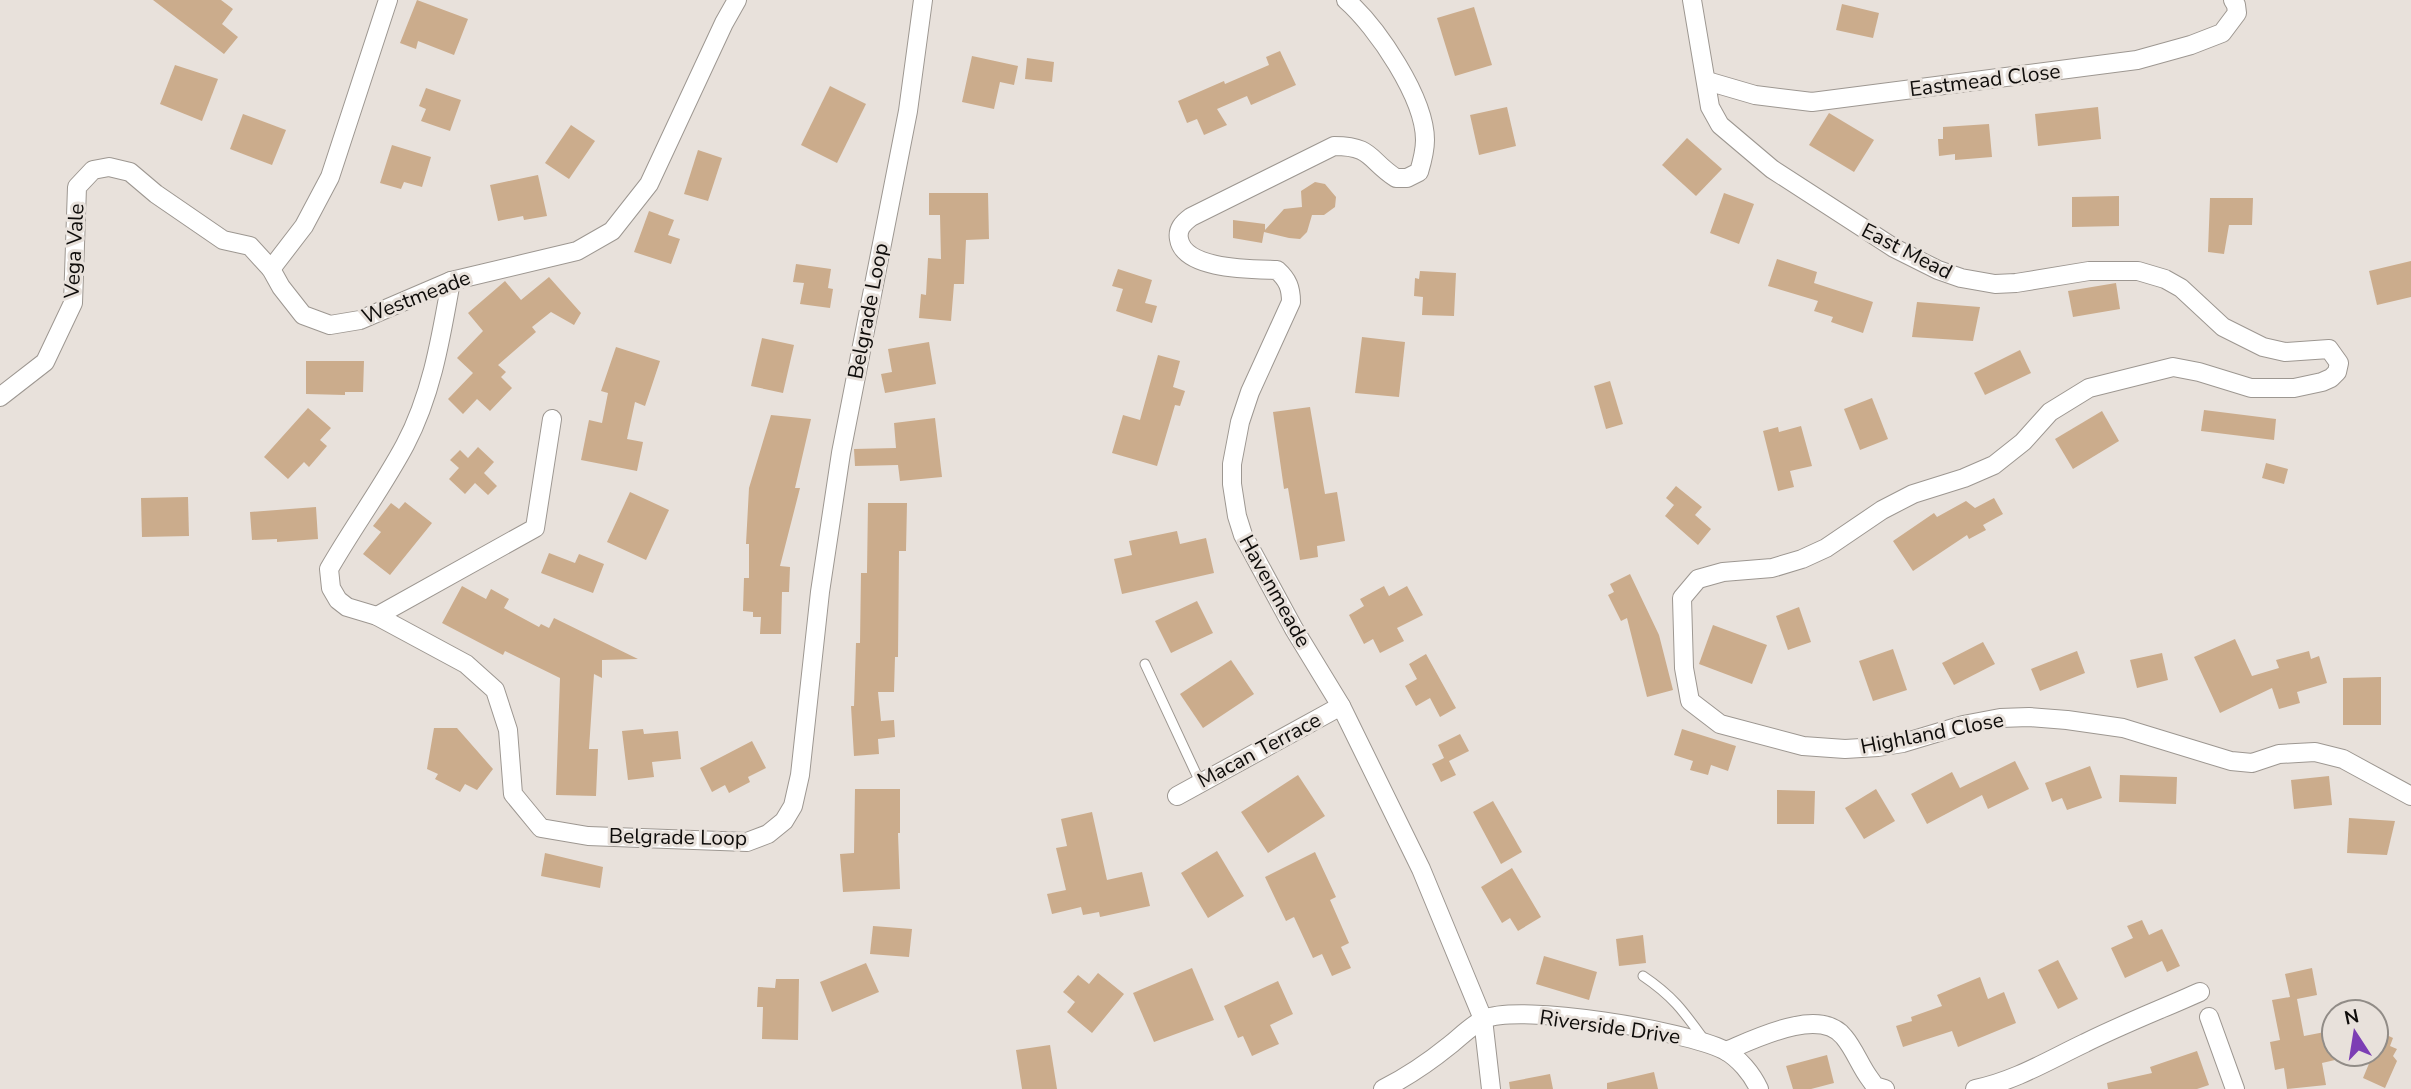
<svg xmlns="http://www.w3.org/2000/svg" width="2411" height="1089" viewBox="0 0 2411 1089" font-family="'Nunito Sans',sans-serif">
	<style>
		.building { fill: #cbac8c }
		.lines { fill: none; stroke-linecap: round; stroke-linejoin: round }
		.service-casing { stroke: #9d9791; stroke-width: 11 }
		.minor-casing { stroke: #9d9791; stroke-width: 20 }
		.service { stroke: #fff; stroke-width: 9 }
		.minor { stroke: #fff; stroke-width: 18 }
		.labels { text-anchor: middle; stroke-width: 6; stroke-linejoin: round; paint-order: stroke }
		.street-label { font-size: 21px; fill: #0e0c0a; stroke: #e8e1db }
	</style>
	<rect width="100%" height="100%" fill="#e8e1db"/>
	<g class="building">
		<path d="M153,0h68l12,9 -11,15 16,13 -14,17z"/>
		<path d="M417,0l51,19 -14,36 -36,-14 -2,8 -16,-6z"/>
		<path d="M1842,4l37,9 -6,25 -37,-8z"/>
		<path d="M1474,7l18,58 -37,11 -18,-58z"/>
		<path d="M1280,51l16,34 -45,20 -4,-9 -30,13 10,16 -23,10 -7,-16 -10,4 -9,-22 46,-20 1,3 44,-19 -3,-8z"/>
		<path d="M972,56l46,10 -4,19 -14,-3 -6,27 -32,-7z"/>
		<path d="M1027,58l27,4 -2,20 -27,-3z"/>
		<path d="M175,65l43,14 -16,42 -42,-17z"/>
		<path d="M830,86l36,18 -29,59 -36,-18z"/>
		<path d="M426,88l35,12 -11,31 -29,-10 5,-12 -7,-3z"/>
		<path d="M1507,107l9,39 -37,9 -9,-40z"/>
		<path d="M2098,107l3,32 -63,7 -3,-32z"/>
		<path d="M1829,113l45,27 -20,32 -45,-27z"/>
		<path d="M243,114l43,16 -14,35 -42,-16z"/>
		<path d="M1989,124l3,33 -37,3v-6l-16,2 -1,-17h5v-12z"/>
		<path d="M571,125l24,16 -26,38 -24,-16z"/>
		<path d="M1687,138l35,31 -26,27 -34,-31z"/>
		<path d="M392,145l39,12 -9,30 -18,-5 -3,7 -21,-6z"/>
		<path d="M698,150l24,8 -14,43 -24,-7z"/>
		<path d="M538,175l9,41 -23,4 -1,-4 -25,5 -8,-36z"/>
		<path d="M1315,182l10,2 11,13 -1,10 -11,8h-12l-5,17 -7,7 -11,-1 -25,-6 -2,11 -29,-5v-18l32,4v6l19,-21 18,-2 -1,-16z"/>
		<path d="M929,193h59l1,46 -23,1 -2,44h-10l-3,37 -32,-3 2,-24 5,1 2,-37 13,1 -1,-44h-11z"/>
		<path d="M1724,193l30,11 -15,40 -29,-11z"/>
		<path d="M2119,196v30l-47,1v-30z"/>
		<path d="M2210,198h43l-1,27h-23l-5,29 -16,-2z"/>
		<path d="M649,211l25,9 -6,15 12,4 -9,25 -37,-12z"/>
		<path d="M1777,259l40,13 -3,11 59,19 -10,31 -32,-11 2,-5 -19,-6 4,-10 -50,-15z"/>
		<path d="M2411,261v36l-34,8 -8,-34z"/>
		<path d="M796,264l35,5 -3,19 5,1 -3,19 -30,-4 4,-21 -11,-1z"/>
		<path d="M1118,269l34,11 -7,23 12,3 -5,17 -36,-12 7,-22 -11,-3z"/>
		<path d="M1420,271l36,2 -2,43 -32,-1 1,-18 -9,-1 1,-18 4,1z"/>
		<path d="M549,277l32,36 -7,12 -23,-13 -19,15 4,5 -38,33 8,7 -5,5 11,11 -22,23 -13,-12 -14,15 -15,-15 25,-26 -16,-15 26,-27 -15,-18 37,-32 16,19z"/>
		<path d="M2116,283l4,26 -47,8 -5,-26z"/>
		<path d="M1917,302l63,5 -7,34 -61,-4z"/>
		<path d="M1362,337l43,5 -6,55 -44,-4z"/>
		<path d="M762,338l32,7 -11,48 -32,-7z"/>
		<path d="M929,342l7,42 -51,9 -4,-19 11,-2 -4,-23z"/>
		<path d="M616,347l44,14 -15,45 -10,-4 -8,37 16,3 -6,29 -56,-11 8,-40 13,3 6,-30 -7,-2z"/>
		<path d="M2020,350l11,23 -46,22 -11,-22z"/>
		<path d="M1158,355l22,6 -7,26 12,4 -5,15 -5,-1 -18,61 -45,-13 11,-38 17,5z"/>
		<path d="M306,361h58l-1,31h-18v3l-39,-1z"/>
		<path d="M1610,381l13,43 -17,5 -12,-43z"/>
		<path d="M1872,398l16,41 -28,11 -16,-41z"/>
		<path d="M1310,407l15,87 12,-2 8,49 -28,5 1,11 -18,3 -12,-72 -4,1 -11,-77z"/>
		<path d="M308,408l23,20 -11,12 7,6 -18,21 -5,-5 -16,17 -24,-22z"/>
		<path d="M2204,410l72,9 -2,21 -73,-9z"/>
		<path d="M2102,411l17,30 -46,28 -18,-30z"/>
		<path d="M771,415l40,4 -16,69h5l-20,78 10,1 -1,25h-7l-1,42h-21l1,-17h-8v-5l-10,-1 1,-33h5v-34h-3l3,-56z"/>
		<path d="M935,418l7,59 -42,4 -2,-16 -43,1 -1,-17 42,-1 -2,-25z"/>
		<path d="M1801,426l11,40 -22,5 4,16 -16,4 -15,-60 15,-4 1,5z"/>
		<path d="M478,447l16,15 -10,11 13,13 -9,9 -13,-12 -10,11 -16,-15 10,-11 -9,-8 10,-10 8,8z"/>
		<path d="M2266,463l22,6 -4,15 -22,-6z"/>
		<path d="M1676,486l26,21 -7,8 16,14 -13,16 -33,-29 9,-11 -8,-7z"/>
		<path d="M630,492l39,18 -23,50 -39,-18z"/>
		<path d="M188,497l1,39 -47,1 -1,-39z"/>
		<path d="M1994,498l9,16 -20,11 3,5 -17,9 -2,-4 -54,36 -20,-30 41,-28 3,4 29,-16 9,7z"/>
		<path d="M405,502l27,21 -42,52 -27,-21 18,-22 -8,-6 18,-23 8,6z"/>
		<path d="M868,503h39l-1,48h-7l-1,106h-3l-1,35h-16l3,29 13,-1 1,17 -17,2 1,15 -25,2 -3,-50h3l2,-63h4l1,-70h6z"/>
		<path d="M316,507l2,32 -41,3v-3l-25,1 -2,-28z"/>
		<path d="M1177,531l3,13 26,-6 8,35 -92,21 -8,-35 18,-4 -3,-14z"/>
		<path d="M549,553l26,10 4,-9 25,10 -11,29 -52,-20z"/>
		<path d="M1630,574l29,61 14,55 -26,7 -20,-79 -6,3 -13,-26 6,-3 -4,-8z"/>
		<path d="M462,586l24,13 5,-10 18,10 -5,9 35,19 2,-3 8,4 5,-10 84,41 -36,1v18l-8,-4 -5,75h9l-2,47 -40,-1 4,-117 -55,-27 -2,4 -61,-32z"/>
		<path d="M1384,586l5,10 18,-10 16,29 -26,13 7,13 -24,12 -7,-14 -9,5 -15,-29 15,-9 -4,-7z"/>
		<path d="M1197,601l16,32 -42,20 -16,-32z"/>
		<path d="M1799,607l12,35 -23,8 -12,-34z"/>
		<path d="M1713,625l54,20 -15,39 -53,-20z"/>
		<path d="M2235,639l17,37 27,-8 -3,-8 33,-9 2,8 8,-3 8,27 -30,9 3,11 -21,6 -7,-21 -52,25 -26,-56z"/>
		<path d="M1983,642l12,22 -41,21 -12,-22z"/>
		<path d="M1893,649l14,41 -34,11 -14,-40z"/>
		<path d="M2077,651l8,22 -45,18 -9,-22z"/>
		<path d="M2162,653l6,27 -31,8 -7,-28z"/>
		<path d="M1426,654l30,54 -16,9 -10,-19 -14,8 -11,-20 12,-7 -8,-15z"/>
		<path d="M1231,660l23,34 -51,34 -23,-34z"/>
		<path d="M2381,677v48h-38v-47z"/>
		<path d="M434,728h23l36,41 -16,21 -12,-6 -5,8 -25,-13 3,-5 -11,-5z"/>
		<path d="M643,729l1,5 34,-3 3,28 -29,3 2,15 -26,3 -6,-49z"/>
		<path d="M1682,729l54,17 -8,25 -17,-6 -3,10 -18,-5 3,-9 -19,-6z"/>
		<path d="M1460,734l9,17 -20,10 7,14 -15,7 -9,-18 12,-6 -6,-13z"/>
		<path d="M752,741l14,27 -18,9 2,5 -21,11 -4,-8 -13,7 -12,-24z"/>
		<path d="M2015,761l14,28 -41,20 -6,-14 -55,29 -16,-30 41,-22 8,16z"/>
		<path d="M2090,766l12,32 -35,12 -5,-12 -10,4 -7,-19z"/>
		<path d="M1298,775l27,41 -57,37 -27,-41z"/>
		<path d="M2120,775l57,2 -1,27 -57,-2z"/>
		<path d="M2329,776l3,29 -38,4 -3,-29z"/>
		<path d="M855,789h45v44h-2l2,56 -57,3 -3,-38 14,-1z"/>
		<path d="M1876,789l19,32 -31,18 -19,-31z"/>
		<path d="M1777,790l38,1 -1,33h-37z"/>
		<path d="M1493,801l29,51 -21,12 -28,-52z"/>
		<path d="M1092,812l15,68 35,-8 8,34 -50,11 -1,-5 -16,3 -2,-8 -29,7 -5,-20 19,-4 -10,-42 11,-2 -6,-27z"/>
		<path d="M2349,818l46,3 -8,34 -40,-2z"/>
		<path d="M1217,851l27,45 -36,22 -27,-45z"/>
		<path d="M1315,852l21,45 -6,3 19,43 -8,4 10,21 -19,8 -10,-22 -9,4 -19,-41 -8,4 -21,-44z"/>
		<path d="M545,853l58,14 -3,21 -59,-12z"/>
		<path d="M1512,868l29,49 -23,14 -8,-13 -8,5 -21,-36z"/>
		<path d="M2142,920l7,15 13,-6 18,37 -13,6 -5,-11 -37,17 -14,-30 22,-10 -6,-12z"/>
		<path d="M873,926l39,3 -3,28 -39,-3z"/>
		<path d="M1643,935l3,28 -27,3 -3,-27z"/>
		<path d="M1544,956l53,16 -8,28 -53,-16z"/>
		<path d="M2058,960l20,39 -20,10 -20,-39z"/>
		<path d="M866,963l13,29 -47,20 -12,-30z"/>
		<path d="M1192,968l22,52 -60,22 -21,-49z"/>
		<path d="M2312,968l5,27 -20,4 7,37 26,-5 5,29 -13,3 4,22 -39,4 -3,-21 -9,2 -5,-28 10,-2 -8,-40 18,-3 -5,-23z"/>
		<path d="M1098,973l26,21 -32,39 -25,-21 8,-10 -12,-10 15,-17 11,9z"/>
		<path d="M1980,977l8,22 16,-7 12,31 -58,24 -6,-16 -49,16 -7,-21 16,-5 -1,-4 31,-11 -5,-11z"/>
		<path d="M776,979h23l-1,61 -36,-1 1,-32h-6l1,-20 17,1z"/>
		<path d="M1278,981l15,33 -23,11 9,19 -27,12 -9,-20 -5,2 -14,-32z"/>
		<path d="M2376,1030l17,8 -3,8 7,3 -4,7 4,5 -12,27 -22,-10 10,-24h3z"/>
		<path d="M1050,1045l7,44h-35l-6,-39z"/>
		<path d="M2197,1051l12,34 -12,4h-89l-1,-6 45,-10 -2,-6z"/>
		<path d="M1827,1055l7,28 -23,6h-18l-7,-23z"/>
		<path d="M1654,1072l4,17h-51v-6z"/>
		<path d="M1550,1074l3,15h-43l-1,-7z"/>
	</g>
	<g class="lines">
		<g class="service-casing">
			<g id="service">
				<path d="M1145,664l55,118"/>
				<path d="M1643,976c31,21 41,36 62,65"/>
			</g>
		</g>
		<g class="minor-casing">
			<g id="minor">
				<path d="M1346,0c31,27 79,98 79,140 0,11 -3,22 -6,32l-12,6h-11c-28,-18 -23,-32 -62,-32l-143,71c-8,6 -14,12 -12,22 5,31 73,30 98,31 11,10 14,18 14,32l-41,90 -10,30 -8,42v20l5,32 6,19 51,94 47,77 80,163 62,150 8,70"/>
				<path d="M1692,0l18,107 10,18 52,44 122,79 44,22 23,8 34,6 21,-1 73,-12h49l27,8 16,9 42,39 40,20 22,5 44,-3 10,14 -2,9 -6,6 -9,4 -28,6h-43l-52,-16 -26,-5 -84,21 -39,24 -27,30 -29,23 -30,13 -51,16 -31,16 -56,38 -24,11 -30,9 -49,4 -25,7 -16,19 2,70 6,33 30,23 83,22 42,3 33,-2 25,-4 60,-18 37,-7 29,-1 38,3 56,8 108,33 21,2 27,-9 36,-2 28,7 68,37"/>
				<path d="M1707,81l48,14 57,7 325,-42 54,-15 31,-12 15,-20 -1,-8 -3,-5"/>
				<path d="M271,269l33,-43 26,-49 58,-177"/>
				<path d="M451,281c-10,56 -19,113 -46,164 -23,43 -52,82 -76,124l2,19 7,12 9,7 30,9 89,48 29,26 13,40 5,64 28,34 47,8 159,6 21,-8 16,-13 9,-15 7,-31 20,-183 21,-139 67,-342 15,-111"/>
				<path d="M0,397l45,-35 28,-59 4,-116 16,-17 16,-3 21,5 26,22 67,46 27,6 21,23 10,18 22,28 27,10 30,-5 91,-39 126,-30 35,-20 37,-47 75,-161 13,-23"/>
				<path d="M377,616l158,-88 17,-109"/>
				<path d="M1177,796l164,-90"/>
				<path d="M2209,1017l26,72"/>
				<path d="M1726,1051c29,-12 94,-45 118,-14 11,13 16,29 26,42l5,7 10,3"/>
				<path d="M1383,1089c24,-12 46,-27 67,-44 10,-8 22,-20 34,-26 37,-16 202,12 240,31 15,8 28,24 35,39"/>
				<path d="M1975,1089c40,-8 74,-29 110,-46 38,-19 77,-34 115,-51"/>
			</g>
		</g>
		<use href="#service" class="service"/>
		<use href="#minor" class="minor"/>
	</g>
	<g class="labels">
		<g class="street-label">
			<text transform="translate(1985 80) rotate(-7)" y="7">Eastmead Close</text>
			<text transform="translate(74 251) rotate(-87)" y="7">Vega Vale</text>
			<text transform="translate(1907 251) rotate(27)" y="7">East Mead</text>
			<text transform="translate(416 297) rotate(-21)" y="7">Westmeade</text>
			<text transform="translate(868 311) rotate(-79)" y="7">Belgrade Loop</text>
			<text transform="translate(1275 591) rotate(61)" y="7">Havenmeade</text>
			<text transform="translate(1932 733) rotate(-11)" y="7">Highland Close</text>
			<text transform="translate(1259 750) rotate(-28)" y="7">Macan Terrace</text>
			<text transform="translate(678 837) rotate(1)" y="7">Belgrade Loop</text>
			<text transform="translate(1610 1027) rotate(8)" y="7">Riverside Drive</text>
		</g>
	</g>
	<g transform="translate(2355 1033) rotate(348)"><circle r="33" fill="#e8e1db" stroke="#918c87" stroke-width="2"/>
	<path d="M0-5L12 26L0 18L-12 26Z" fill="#7c3eb4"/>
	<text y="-10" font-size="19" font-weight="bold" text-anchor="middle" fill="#0e0c0a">N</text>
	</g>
</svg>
